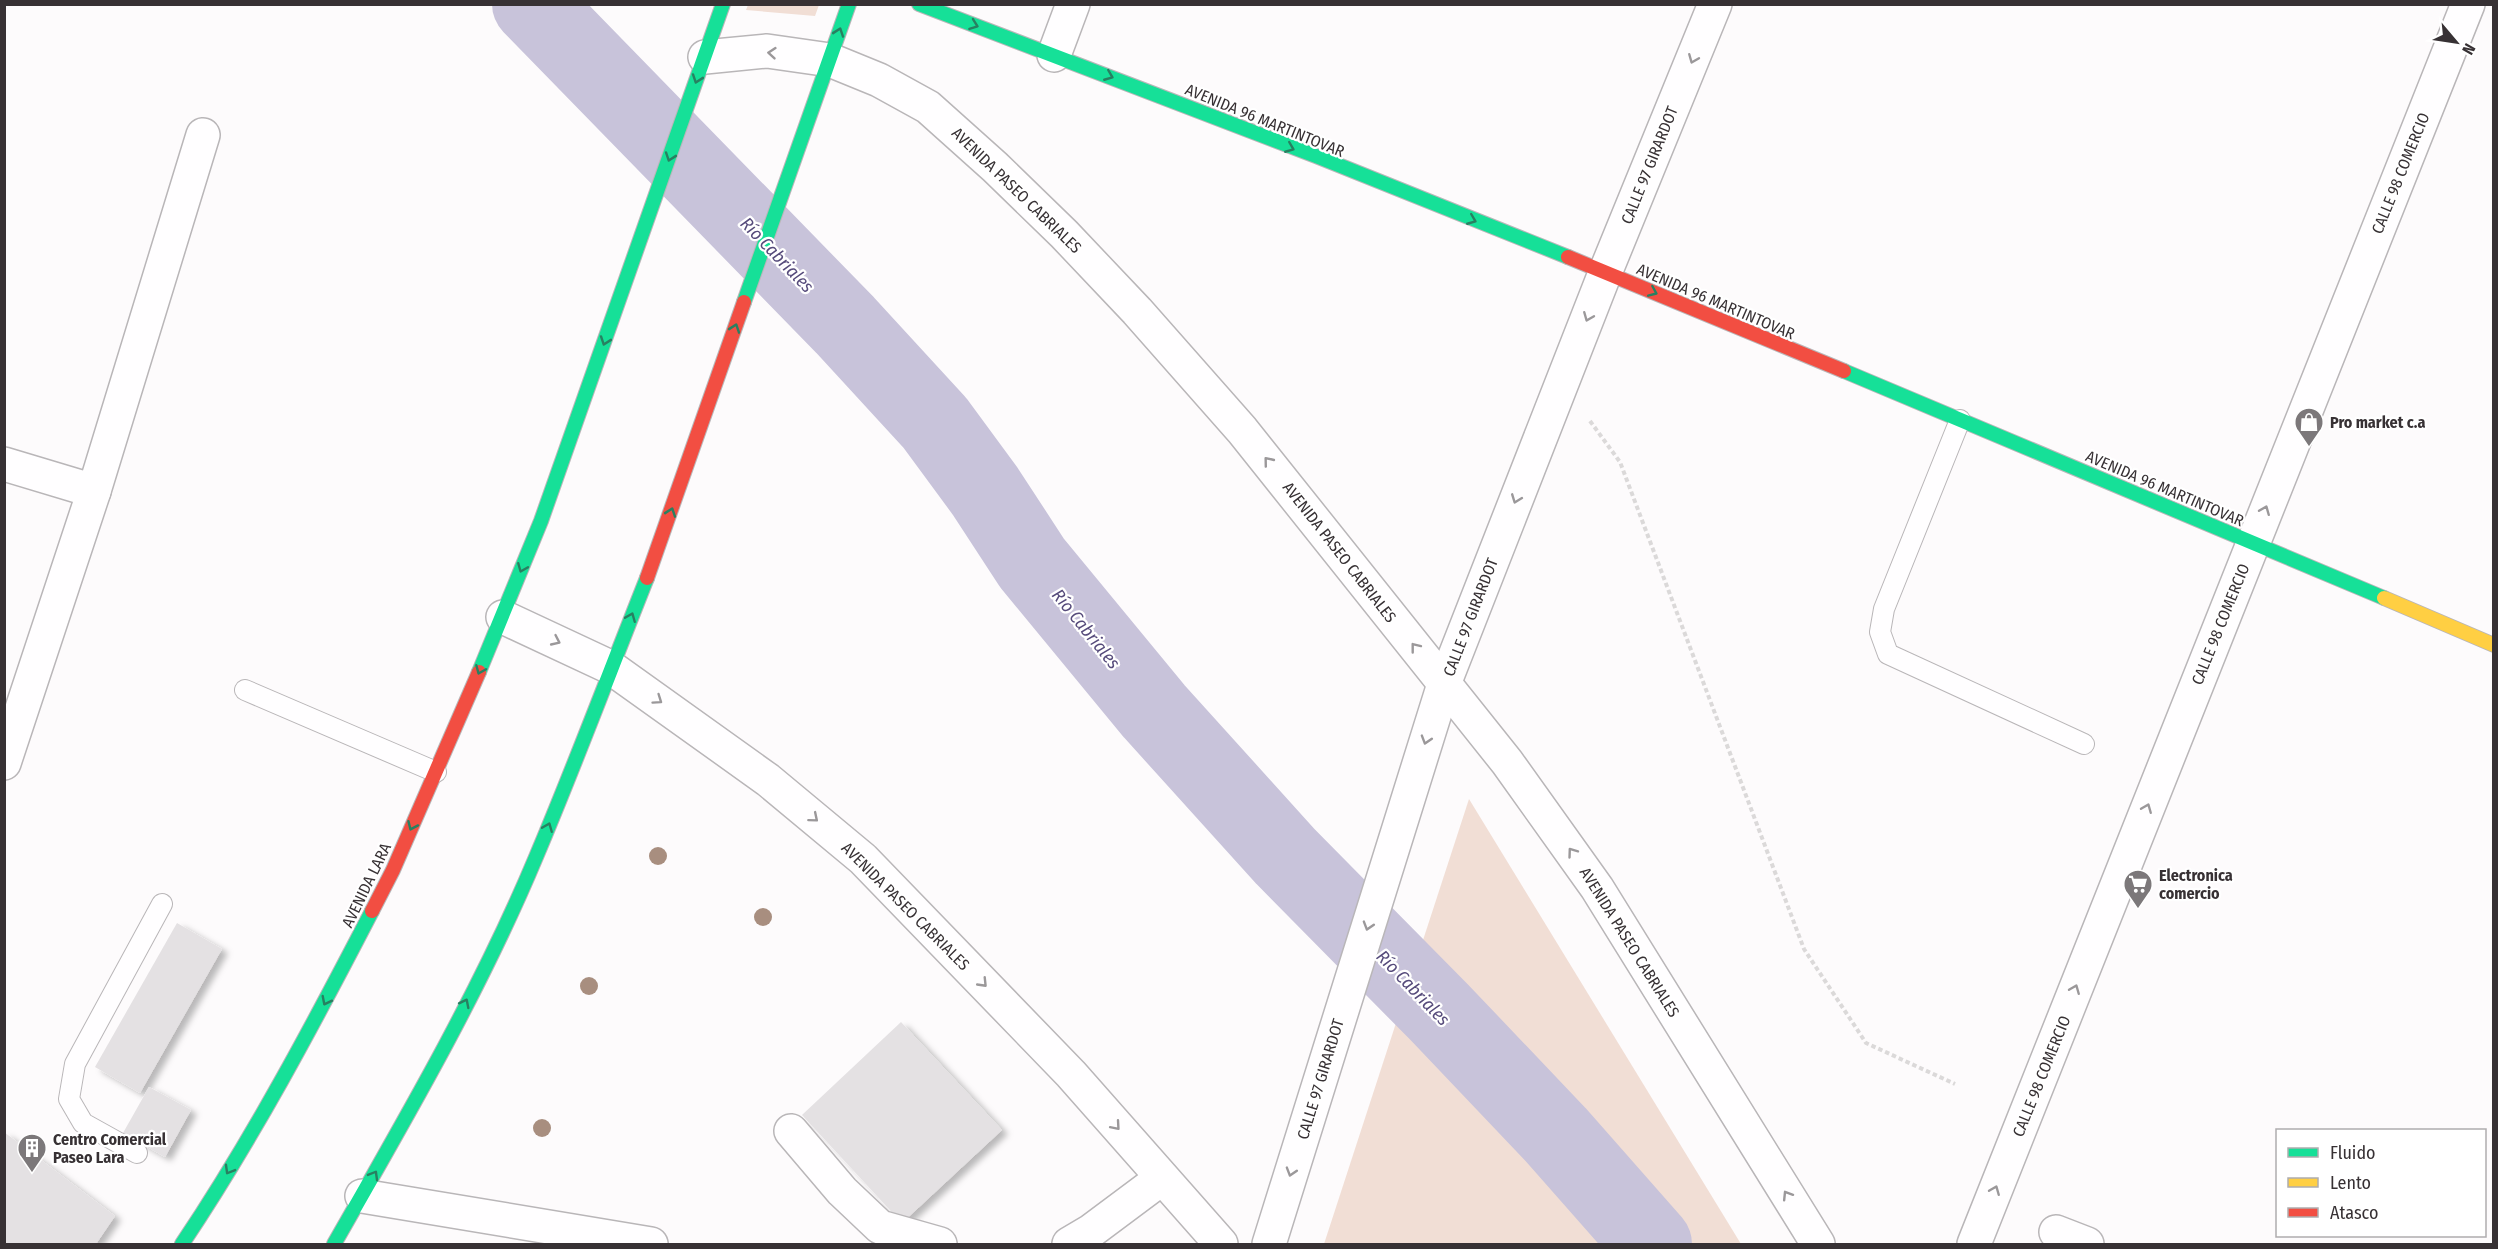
<svg xmlns="http://www.w3.org/2000/svg" width="2498" height="1249" viewBox="0 0 2498 1249" font-family="'Fira Sans Condensed',sans-serif">
	<style>
		.green { fill: #f1ded5 }
		.lines { fill: none; stroke-linecap: round; stroke-linejoin: round }
		.river { stroke: #c8c3da; stroke-width: 80 }
		.building { fill: #e4e1e3; filter: url(#shadow) }
		.lane-casing { stroke: #b9b6b8; stroke-width: 22 }
		.street-casing { stroke: #b9b6b8; stroke-width: 36 }
		.fast-casing { stroke: #b9b6b8; stroke-width: 16 }
		.slow-casing { stroke: #b9b6b8; stroke-width: 16 }
		.jam-casing { stroke: #b9b6b8; stroke-width: 16 }
		.path { stroke: #dbd9d9; stroke-width: 4; stroke-dasharray: 4.5 3; stroke-linecap: butt }
		.lane { stroke: #fffeff; stroke-width: 20 }
		.street { stroke: #fffeff; stroke-width: 33 }
		.fast { stroke: #16e098; stroke-width: 14 }
		.slow { stroke: #ffcf43; stroke-width: 14 }
		.jam { stroke: #f24e42; stroke-width: 14 }
		.tree { fill: #a88e7f }
		.oneway { stroke: #288061 }
		.oneway2 { stroke: #9b989a }
		.labels { text-anchor: middle; stroke-width: 4.5; stroke-linejoin: round; paint-order: stroke }
		.street-label { font-size: 16px; fill: #373134; stroke: #fff }
		.poi-label { font-size: 16px; font-weight: bold; fill: #373134; stroke: #fff; text-anchor: start }
		.water-label { font-size: 18px; font-style: italic; fill: #564b7b; stroke: #fff }
	</style>
	<defs>
		<filter id="shadow"><feDropShadow dx="6" dy="4" stdDeviation="3" flood-color="#0004"/></filter>
	</defs>
	<rect width="100%" height="100%" fill="#fdfbfc"/>
	<g class="green">
		<path d="M748,5v-1l71,1 -4,11 -69,-6z"/>
		<path d="M1469,799l272,445h-417z"/>
	</g>
	<g class="lines">
		<path class="river" d="M532,4l313,321 90,98 50,68 47,72 122,148 131,145 154,156 117,123 96,109"/>
	</g>
	<g class="building">
		<path d="M177,923l45,26 -82,144 -45,-26z"/>
		<path d="M901,1022l101,108 -100,93 -100,-108z"/>
		<path d="M149,1087l42,23 -26,47 -42,-24z"/>
		<path d="M4,1132l111,84 -19,28h-92z"/>
	</g>
	<g class="lines">
		<g class="lane-casing">
			<g id="lane">
				<path d="M1960,420l-76,189 -4,23 8,22 196,90"/>
				<path d="M245,690l191,82"/>
				<path d="M137,1153l-54,-30 -14,-24 6,-35 87,-160"/>
			</g>
		</g>
		<g class="street-casing">
			<g id="street">
				<path d="M1054,55l19,-51"/>
				<path d="M705,57l62,-6 63,9 49,20 49,27 67,60 69,67 73,77 105,119 265,332 90,126 221,356"/>
				<path d="M4,464l90,27"/>
				<path d="M503,617l107,50 158,113 95,79 208,215 150,170"/>
				<path d="M4,763l90,-272 109,-356"/>
				<path d="M791,1131l51,60 38,36 60,17"/>
				<path d="M362,1196l289,48"/>
				<path d="M2056,1232l31,12"/>
				<path d="M1069,1244l22,-13 71,-53"/>
				<path d="M1269,1244l175,-560 161,-411 110,-269"/>
				<path d="M1974,1244l494,-1240"/>
			</g>
		</g>
		<g class="fast-casing">
			<g id="fast">
				<path d="M919,4l397,152 252,101"/>
				<path d="M744,302l105,-298"/>
				<path d="M1844,371l540,227"/>
				<path d="M479,672l62,-151 182,-517"/>
				<path d="M182,1244c71,-106 131,-219 190,-333"/>
				<path d="M334,1244c72,-126 146,-253 202,-387 39,-92 74,-186 111,-279"/>
			</g>
		</g>
		<g class="slow-casing">
			<path id="slow" d="M2384,598l110,47"/>
		</g>
		<g class="jam-casing">
			<g id="jam">
				<path d="M1568,257l276,114"/>
				<path d="M647,578l97,-276"/>
				<path d="M372,911l21,-41 86,-198"/>
			</g>
		</g>
		<path class="path" d="M1590,421l30,41 184,487 62,94 89,41"/>
		<use href="#lane" class="lane"/>
		<use href="#street" class="street"/>
		<use href="#fast" class="fast"/>
		<use href="#slow" class="slow"/>
		<use href="#jam" class="jam"/>
	</g>
	<g class="tree">
		<circle cx="658" cy="856" r="9"/>
		<circle cx="763" cy="917" r="9"/>
		<circle cx="589" cy="986" r="9"/>
		<circle cx="542" cy="1128" r="9"/>
	</g>
	<defs><path id="oneway-chevron" d="M-2-3.5L2.5 0L-2 3.5" fill="none" stroke-width="1.6" stroke-linecap="round" stroke-linejoin="round" transform="scale(1.5)"/></defs>
	<g class="oneway">
		<use href="#oneway-chevron" transform="translate(974 25) rotate(20)"/>
		<use href="#oneway-chevron" transform="translate(839 32) rotate(-71)"/>
		<use href="#oneway-chevron" transform="translate(1109 76) rotate(22)"/>
		<use href="#oneway-chevron" transform="translate(697 79) rotate(109)"/>
		<use href="#oneway-chevron" transform="translate(1290 148) rotate(22)"/>
		<use href="#oneway-chevron" transform="translate(670 157) rotate(109)"/>
		<use href="#oneway-chevron" transform="translate(1472 220) rotate(22)"/>
		<use href="#oneway-chevron" transform="translate(1653 292) rotate(23)"/>
		<use href="#oneway-chevron" transform="translate(735 328) rotate(-71)"/>
		<use href="#oneway-chevron" transform="translate(605 341) rotate(109)"/>
		<use href="#oneway-chevron" transform="translate(671 512) rotate(-71)"/>
		<use href="#oneway-chevron" transform="translate(522 568) rotate(112)"/>
		<use href="#oneway-chevron" transform="translate(631 617) rotate(-68)"/>
		<use href="#oneway-chevron" transform="translate(480 670) rotate(113)"/>
		<use href="#oneway-chevron" transform="translate(412 826) rotate(114)"/>
		<use href="#oneway-chevron" transform="translate(548 827) rotate(-68)"/>
		<use href="#oneway-chevron" transform="translate(326 1001) rotate(117)"/>
		<use href="#oneway-chevron" transform="translate(465 1003) rotate(-63)"/>
		<use href="#oneway-chevron" transform="translate(229 1170) rotate(120)"/>
		<use href="#oneway-chevron" transform="translate(374 1175) rotate(-60)"/>
	</g>
	<g class="oneway2">
		<use href="#oneway-chevron" transform="translate(772 53) rotate(-175)"/>
		<use href="#oneway-chevron" transform="translate(1693 59) rotate(112)"/>
		<use href="#oneway-chevron" transform="translate(1588 317) rotate(112)"/>
		<use href="#oneway-chevron" transform="translate(1268 461) rotate(-129)"/>
		<use href="#oneway-chevron" transform="translate(1516 499) rotate(111)"/>
		<use href="#oneway-chevron" transform="translate(2265 510) rotate(-68)"/>
		<use href="#oneway-chevron" transform="translate(556 641) rotate(25)"/>
		<use href="#oneway-chevron" transform="translate(1415 647) rotate(-128)"/>
		<use href="#oneway-chevron" transform="translate(658 700) rotate(35)"/>
		<use href="#oneway-chevron" transform="translate(1426 740) rotate(107)"/>
		<use href="#oneway-chevron" transform="translate(2147 808) rotate(-68)"/>
		<use href="#oneway-chevron" transform="translate(814 818) rotate(40)"/>
		<use href="#oneway-chevron" transform="translate(1572 852) rotate(-126)"/>
		<use href="#oneway-chevron" transform="translate(1368 926) rotate(107)"/>
		<use href="#oneway-chevron" transform="translate(983 983) rotate(46)"/>
		<use href="#oneway-chevron" transform="translate(2075 989) rotate(-68)"/>
		<use href="#oneway-chevron" transform="translate(1116 1126) rotate(49)"/>
		<use href="#oneway-chevron" transform="translate(1291 1172) rotate(107)"/>
		<use href="#oneway-chevron" transform="translate(1995 1190) rotate(-68)"/>
		<use href="#oneway-chevron" transform="translate(1787 1195) rotate(-122)"/>
	</g>
	<defs>
		<g id="shop-pin" transform="scale(1.5)"><path d="M0 17L-7.5 6A9.5 9.5 0 1 1 7.5 6Z" fill="#7c787a" stroke="#fff"/><path d="M-5-2.5h2.3a2.7 3.5 0 0 1 5.4 0H5L5.5 6h-11ZM-1.5-2.5h3a1.5 2.3 0 0 0-3 0Z" fill="#fff"/></g>
		<g id="supermarket-pin" transform="scale(1.5)"><path d="M0 17L-7.5 6A9.5 9.5 0 1 1 7.5 6Z" fill="#7c787a" stroke="#fff"/><path d="M-6-5.5h2.5l.6 2H6L4.5 2H-2.5L-4.4-4H-6ZM-1.5 3.2a1.3 1.3 0 1 0 .1 0ZM3 3.2a1.3 1.3 0 1 0 .1 0Z" fill="#fff"/></g>
		<g id="building-pin" transform="scale(1.5)"><path d="M0 17L-7.5 6A9.5 9.5 0 1 1 7.5 6Z" fill="#7c787a" stroke="#fff"/><path d="M-4-6H4V6H1V3H-1V6H-4ZM-2.5-4.3h1.7v1.8h-1.7ZM.8-4.3h1.7v1.8H.8ZM-2.5-1h1.7V.8h-1.7ZM.8-1h1.7V.8H.8Z" fill="#fff"/></g>
	</defs>
	<g fill-rule="evenodd">
		<use href="#shop-pin" x="2309" y="422"/>
		<use href="#supermarket-pin" x="2138" y="884"/>
		<use href="#building-pin" x="32" y="1148"/>
	</g>
	<g class="labels">
		<g class="street-label">
			<text transform="translate(1265 120) rotate(22)" y="6">AVENIDA 96 MARTINTOVAR</text>
			<text transform="translate(1649 165) rotate(-68)" y="6">CALLE 97 GIRARDOT</text>
			<text transform="translate(2400 173) rotate(-68)" y="6">CALLE 98 COMERCIO</text>
			<text transform="translate(1017 190) rotate(44)" y="6">AVENIDA PASEO CABRIALES</text>
			<text transform="translate(1716 301) rotate(23)" y="6">AVENIDA 96 MARTINTOVAR</text>
			<text transform="translate(2165 488) rotate(23)" y="6">AVENIDA 96 MARTINTOVAR</text>
			<text transform="translate(1340 552) rotate(52)" y="6">AVENIDA PASEO CABRIALES</text>
			<text transform="translate(1470 617) rotate(-69)" y="6">CALLE 97 GIRARDOT</text>
			<text transform="translate(2220 624) rotate(-68)" y="6">CALLE 98 COMERCIO</text>
			<text transform="translate(366 885) rotate(-64)" y="6">AVENIDA LARA</text>
			<text transform="translate(906 906) rotate(45)" y="6">AVENIDA PASEO CABRIALES</text>
			<text transform="translate(1630 942) rotate(58)" y="6">AVENIDA PASEO CABRIALES</text>
			<text transform="translate(2041 1076) rotate(-68)" y="6">CALLE 98 COMERCIO</text>
			<text transform="translate(1320 1079) rotate(-73)" y="6">CALLE 97 GIRARDOT</text>
		</g>
		<g class="poi-label">
			<text x="2330" y="428">Pro market c.a</text>
			<text x="2159" y="881">Electronica<tspan x="2159" dy="18">comercio</tspan></text>
			<text x="53" y="1145">Centro Comercial<tspan x="53" dy="18">Paseo Lara</tspan></text>
		</g>
		<g class="water-label">
			<text transform="translate(777 255) rotate(46)" y="6">Río Cabriales</text>
			<text transform="translate(1086 629) rotate(51)" y="6">Río Cabriales</text>
			<text transform="translate(1413 988) rotate(46)" y="6">Río Cabriales</text>
		</g>
	</g>
	<rect width="2498" height="1249" fill="none" stroke="#373134" stroke-width="12"/>
	<rect x="2276" y="1129" width="210" height="108" fill="#ffffff" stroke="#afadae" stroke-width="1.5"/>
	<rect x="2288" y="1148" width="30" height="9" fill="#16e098" stroke="#afadae" stroke-width="1.5"/>
	<text x="2330" y="1159" font-size="18" fill="#373134">Fluido</text>
	<rect x="2288" y="1178" width="30" height="9" fill="#ffcf43" stroke="#afadae" stroke-width="1.5"/>
	<text x="2330" y="1189" font-size="18" fill="#373134">Lento</text>
	<rect x="2288" y="1208" width="30" height="9" fill="#f24e42" stroke="#afadae" stroke-width="1.5"/>
	<text x="2330" y="1219" font-size="18" fill="#373134">Atasco</text>
	<g transform="translate(2456 42) rotate(119)" stroke="#ffffff" stroke-width="4.5" paint-order="stroke">
	<path d="M0-4.5L10 22L0 15L-10 22Z" fill="#373134"/>
	<text y="-9" font-size="16" font-weight="bold" text-anchor="middle" fill="#373134">N</text>
	</g>
</svg>
